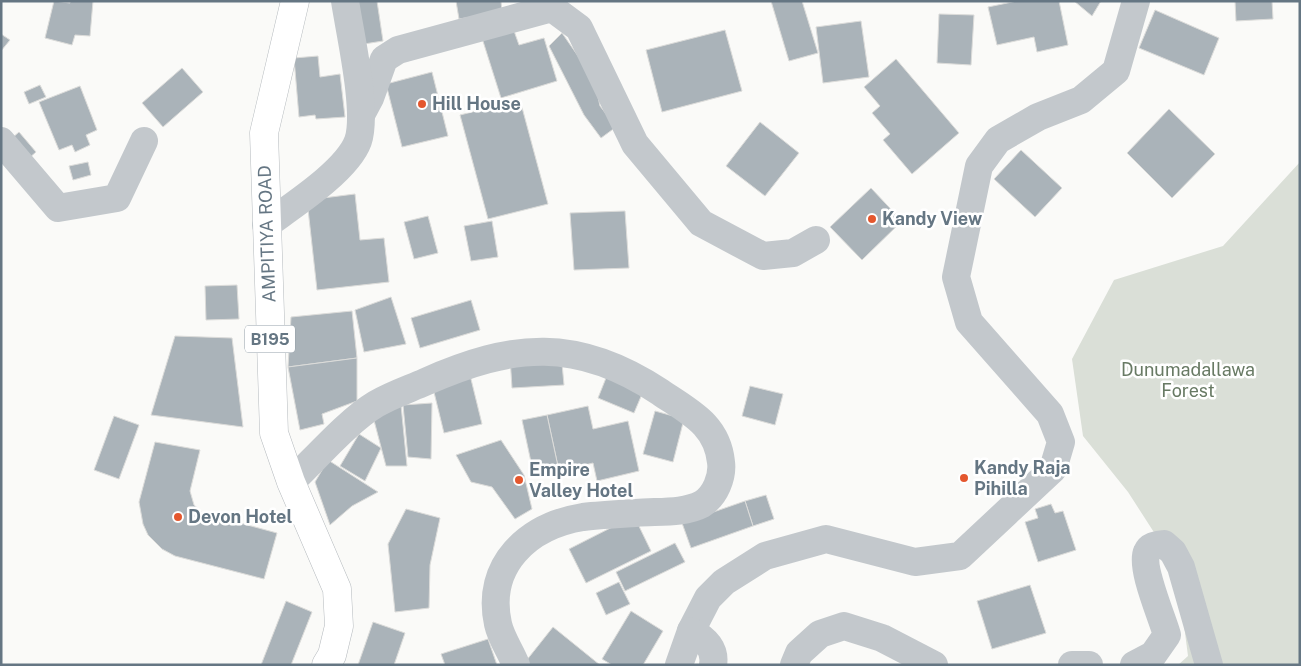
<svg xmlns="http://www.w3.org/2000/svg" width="1301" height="666" viewBox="0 0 1301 666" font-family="'Public Sans',sans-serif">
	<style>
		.green { fill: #dadfd7 }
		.building { fill: #aab3b9; stroke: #dcdcda }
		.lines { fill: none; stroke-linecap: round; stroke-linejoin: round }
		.major-casing { stroke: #b5babe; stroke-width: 29 }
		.minor { stroke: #c3c8cc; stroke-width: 28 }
		.major { stroke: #fff; stroke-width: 28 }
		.poi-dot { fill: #e4572e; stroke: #fff; stroke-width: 2 }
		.labels { text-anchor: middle; stroke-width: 5; stroke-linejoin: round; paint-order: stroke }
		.shield { fill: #fff; stroke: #939fa8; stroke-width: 1 }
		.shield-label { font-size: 16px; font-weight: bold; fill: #657683 }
		.poi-label { font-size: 18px; font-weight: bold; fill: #657683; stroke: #fff; text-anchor: start }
		.street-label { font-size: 18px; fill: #657683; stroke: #fff }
		.park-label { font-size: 18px; fill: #687a64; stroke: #fff }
	</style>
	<rect width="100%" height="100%" fill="#fafaf8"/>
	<path class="green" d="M1300,162v503h-122l10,-9 -7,-54 -24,-65 -29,-45 -45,-56 -11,-77 42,-79 109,-34z"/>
	<g class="building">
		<path d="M54,1l16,2v-2h23l-3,35 -15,-1 -3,10 -27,-7z"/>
		<path d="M358,1h19l6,40 -19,3z"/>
		<path d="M456,1h45l1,11 -43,7z"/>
		<path d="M771,1h31l16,52 -29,8z"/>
		<path d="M1017,1h42l9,44 -31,7 -3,-15 -37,8 -9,-38z"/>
		<path d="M1074,1h27l-9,15z"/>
		<path d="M1235,1h37l1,18 -37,2z"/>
		<path d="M1155,10l64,28 -15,37 -65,-27z"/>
		<path d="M939,14l35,1 -3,50 -34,-2z"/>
		<path d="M861,21l8,56 -46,6 -7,-56z"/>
		<path d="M513,28l6,17 25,-7 13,43 -56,17 -19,-60z"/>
		<path d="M725,30l17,61 -80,21 -16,-62z"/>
		<path d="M562,33l32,46 6,27 16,21 -15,11 -17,-23 -35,-69z"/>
		<path d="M1,34l9,6 -9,11z"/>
		<path d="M318,56l2,21 20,-3 5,43 -29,2 -1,-4 -16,2 -5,-59z"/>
		<path d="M896,59l63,74 -47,41 -29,-34 7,-6 -18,-21 8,-7 -16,-19z"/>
		<path d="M182,68l21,24 -40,35 -21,-24z"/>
		<path d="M432,72l16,64 -46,11 -16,-63z"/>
		<path d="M40,85l6,12 -17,7 -5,-12z"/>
		<path d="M80,86l17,44 -11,5 4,10 -15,7 -3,-7 -13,5 -20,-48z"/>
		<path d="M520,100l28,104 -60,15 -28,-104z"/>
		<path d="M1169,109l46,45 -43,44 -45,-45z"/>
		<path d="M760,122l39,31 -34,43 -39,-30z"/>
		<path d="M19,132l17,20 -8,7 -17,-20z"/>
		<path d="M1021,150l41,38 -27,29 -41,-38z"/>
		<path d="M88,162l3,13 -18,5 -4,-14z"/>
		<path d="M871,188l31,33 -40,39 -32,-33z"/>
		<path d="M355,194l5,46 24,-2 5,44 -72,8 -10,-90z"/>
		<path d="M625,211l4,57 -55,2 -4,-57z"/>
		<path d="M428,216l10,37 -24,6 -10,-37z"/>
		<path d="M492,221l6,36 -27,4 -7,-35z"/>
		<path d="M237,285l2,34 -33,1 -1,-34z"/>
		<path d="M391,297l15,47 -42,8 -9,-42z"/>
		<path d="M471,300l9,30 -60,18 -9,-30z"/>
		<path d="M352,311l5,47 -69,9 3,-50z"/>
		<path d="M175,336l57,2 11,89 -92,-12z"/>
		<path d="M561,353l3,32 -52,3 -2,-31z"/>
		<path d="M357,358v43l-35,13 2,10 -24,6 -12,-63z"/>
		<path d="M469,371l13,53 -38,9 -13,-53z"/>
		<path d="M608,373l37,14 -11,26 -36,-15z"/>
		<path d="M750,386l33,8 -8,31 -33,-9z"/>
		<path d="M432,403l-1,56 -23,-2 -5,-52z"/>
		<path d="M401,405l6,61h-21l-15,-57z"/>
		<path d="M588,406l5,23 35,-8 11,50 -42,10 -4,-18 -34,8 -12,-56z"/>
		<path d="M655,411l29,8 -11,43 -30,-8z"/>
		<path d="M547,415l12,56 -25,5 -12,-56z"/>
		<path d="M114,416l25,9 -20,54 -25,-9z"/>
		<path d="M359,434l22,14 -16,33 -25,-15z"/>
		<path d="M501,440l23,35 8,34 -17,10 -23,-32 -21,-5 -15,-27z"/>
		<path d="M155,442l45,8 -10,41 4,14 9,8 74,20 -13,46 -89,-23 -13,-7 -14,-14 -5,-11 -4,-22z"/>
		<path d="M328,460l50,32 -26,14 -22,19 -15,-43z"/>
		<path d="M766,495l8,24 -21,7 -8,-25z"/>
		<path d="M745,501l8,25 -62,22 -9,-25z"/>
		<path d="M1051,504l4,9 8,-2 13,39 -38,12 -13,-40 13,-4 -3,-9z"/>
		<path d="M406,509l34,9 -10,47 -1,43 -34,4 -7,-68z"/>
		<path d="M634,516l17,35 -65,32 -17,-34z"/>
		<path d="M675,543l10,19 -60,29 -9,-19z"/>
		<path d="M619,582l11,22 -24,11 -10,-22z"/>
		<path d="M1030,585l16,48 -54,16 -15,-48z"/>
		<path d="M286,601l26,11 -21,53h-30z"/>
		<path d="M631,611l32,20 -20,34h-31l-10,-6z"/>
		<path d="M373,622l32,11 -11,32h-36z"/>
		<path d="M553,627l47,38h-70l-4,-4z"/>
		<path d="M488,639l9,26h-52l-4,-11z"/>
	</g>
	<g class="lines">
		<g class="major-casing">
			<path id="major" d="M295,1l-31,132 10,300 17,49 46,107 2,37 -7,29 -6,10"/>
		</g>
		<g class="minor">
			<path d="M362,113l8,-15 14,-39 14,-9 154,-42 27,20 56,116 66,79 62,33 30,-3 23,-13"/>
			<path d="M1,141l57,67 59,-10 27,-57"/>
			<path d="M266,225c26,-19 81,-54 92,-84 10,-29 -8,-107 -13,-140"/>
			<path d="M291,482c24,-23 58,-62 85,-78 15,-9 33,-15 49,-22 88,-39 152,-45 235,10 29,20 57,32 61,70 2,15 -6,34 -19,42 -19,10 -45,7 -66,9 -17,1 -36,2 -53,4 -55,9 -98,48 -85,107 3,14 13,28 18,41"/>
			<path d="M691,631l17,-33 16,-16 41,-26 61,-17 89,23 45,-6 93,-87 8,-27 -11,-28 -81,-92 -13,-45 23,-111 19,-26 40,-23 43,-17 35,-29 20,-70"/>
			<path d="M679,665l12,-34c13,7 25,17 22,34"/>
			<path d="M794,665l5,-12 21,-19 24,-8 38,12 52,27"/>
			<path d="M1072,665h17"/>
			<path d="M1134,665l19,-10 14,-20c-5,-18 -27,-68 -20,-83 3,-7 10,-7 17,-8l9,8 8,15 28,98"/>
		</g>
		<use href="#major" class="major"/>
	</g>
	<g class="poi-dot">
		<circle cx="422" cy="104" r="5"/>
		<circle cx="872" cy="219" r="5"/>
		<circle cx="964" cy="478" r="5"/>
		<circle cx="519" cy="480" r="5"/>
		<circle cx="178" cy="517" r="5"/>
	</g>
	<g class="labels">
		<rect class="shield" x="245" y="325.5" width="50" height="27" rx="4"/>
		<g class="shield-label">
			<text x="270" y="345">B195</text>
		</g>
		<g class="poi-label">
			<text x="432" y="110">Hill House</text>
			<text x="882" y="225">Kandy View</text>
			<text x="974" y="474">Kandy Raja<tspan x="974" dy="21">Pihilla</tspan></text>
			<text x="529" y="476">Empire<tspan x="529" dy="21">Valley Hotel</tspan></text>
			<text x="188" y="523">Devon Hotel</text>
		</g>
		<g class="street-label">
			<text transform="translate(267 234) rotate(-92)" y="6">AMPITIYA ROAD</text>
		</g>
		<g class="park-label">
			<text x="1188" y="376">Dunumadallawa<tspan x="1188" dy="21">Forest</tspan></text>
		</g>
	</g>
	<rect width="1301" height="666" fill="none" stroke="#657683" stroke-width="5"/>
</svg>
